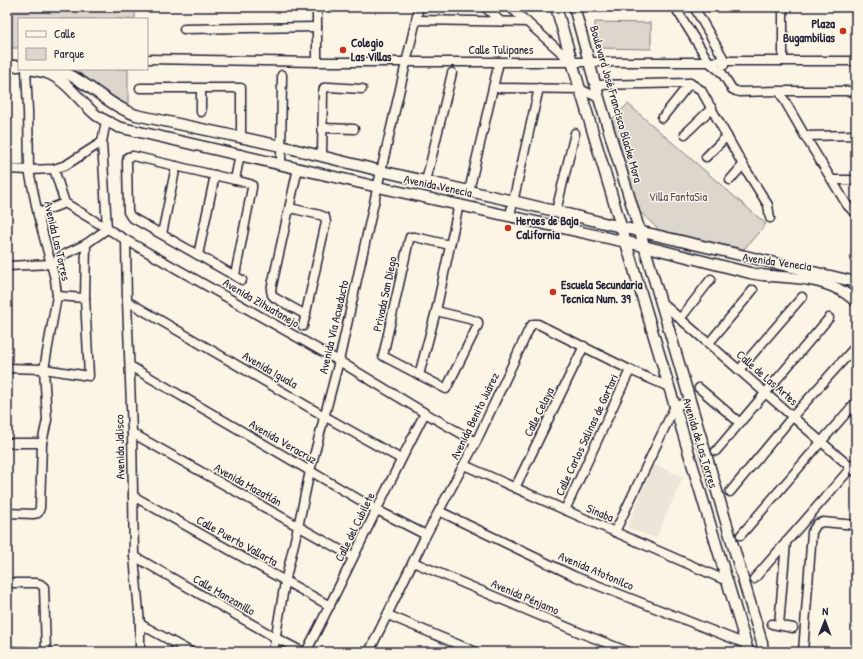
<svg xmlns="http://www.w3.org/2000/svg" width="863" height="659" viewBox="0 0 863 659" font-family="'Patrick Hand',sans-serif">
	<style>
		.built { fill: #ece5d8 }
		.green { fill: #dcd6cc; stroke: #7f7c84 }
		.lines { fill: none; stroke-linecap: round; stroke-linejoin: round }
		.minor-casing { stroke: #22223b; stroke-width: 11 }
		.major-casing { stroke: #22223b; stroke-width: 13 }
		.minor { stroke: #fcf5e5; stroke-width: 8 }
		.major { stroke: #fcf5e5; stroke-width: 10 }
		.poi-dot { fill: #c8321e; stroke: #fcf5e5; stroke-width: 1.5 }
		.labels { text-anchor: middle; stroke-width: 3; stroke-linejoin: round; paint-order: stroke }
		.poi-label { font-size: 12px; font-weight: bold; fill: #22223b; stroke: #fcf5e5; text-anchor: start }
		.street-label { font-size: 12px; fill: #22223b; stroke: #fcf5e5 }
		.park-label { font-size: 12px; fill: #504f5f; stroke: #fcf5e5 }
	</style>
	<rect width="100%" height="100%" fill="#fcf5e5"/>
	<filter id="ink" filterUnits="userSpaceOnUse"><feTurbulence type="fractalNoise" baseFrequency=".025" numOctaves="2"/><feDisplacementMap in="SourceGraphic" scale="8" xChannelSelector="R" yChannelSelector="G"/><feConvolveMatrix kernelMatrix="1 2 1 2 8 2 1 2 1" color-interpolation-filters="sRGB"/></filter>
	<g filter="url(#ink)">
		<path class="built" d="M653,464l30,13 -27,61 -29,-10z"/>
		<g class="green">
			<path d="M9,7h126v12h-116v29h-11z"/>
			<path d="M595,22l56,1v26l-56,-1z"/>
			<path d="M68,69h60v38l-3,-1z"/>
			<path d="M628,104l138,120 -22,25 -85,-19 -21,-20 -13,-47 -8,-20 -6,-23z"/>
		</g>
		<g class="lines">
			<g class="minor-casing">
				<g id="minor">
					<path d="M317,7v55"/>
					<path d="M485,7l15,14"/>
					<path d="M510,7l62,55"/>
					<path d="M675,7l34,55 13,11 10,16 4,2 4,1 39,-1h77"/>
					<path d="M694,7l27,47 4,7 -1,4"/>
					<path d="M783,7v54"/>
					<path d="M417,20l110,2"/>
					<path d="M184,29l133,-2"/>
					<path d="M147,59l170,3h392l16,-1h131"/>
					<path d="M596,85l94,-2 11,7 42,75 25,40 2,13"/>
					<path d="M140,88h101v50"/>
					<path d="M493,88l87,1 19,9"/>
					<path d="M201,89v23"/>
					<path d="M779,91l26,45 42,69 9,9"/>
					<path d="M662,118l28,-35"/>
					<path d="M323,128l31,1"/>
					<path d="M685,134l27,-26"/>
					<path d="M805,136l51,-1"/>
					<path d="M322,156l1,-64 1,-4 5,-1 33,2"/>
					<path d="M706,157l21,-21"/>
					<path d="M281,164l1,-89"/>
					<path d="M298,168l-27,122 1,5 3,3 31,17"/>
					<path d="M7,169l22,1 25,-1 12,-4 36,-23"/>
					<path d="M54,169l11,34 61,37 213,121 86,52 51,29"/>
					<path d="M235,180l5,-26"/>
					<path d="M730,180l13,-15"/>
					<path d="M832,180h24"/>
					<path d="M426,181l26,-108"/>
					<path d="M469,191l30,-129"/>
					<path d="M290,208l30,7 5,2 1,5 -23,104"/>
					<path d="M556,211l19,-78"/>
					<path d="M38,215l6,-4 21,-8"/>
					<path d="M510,215l29,-127"/>
					<path d="M162,234l14,-68"/>
					<path d="M126,240l1,61 5,132 2,123 6,68v28"/>
					<path d="M198,255l17,-80"/>
					<path d="M7,266l45,-2 11,-9 23,-11 21,-15 -5,-87 4,-21"/>
					<path d="M235,275l17,-87v-3l-2,-1 -15,-4 -102,-24 -5,1 -1,4 1,51 3,5 111,63"/>
					<path d="M57,296l28,2"/>
					<path d="M127,301l197,115 77,43"/>
					<path d="M661,302l195,170"/>
					<path d="M436,311l37,9 5,2v3l-32,64 -63,-33 26,-116 1,-3h5l35,8"/>
					<path d="M680,319l31,-40"/>
					<path d="M709,343l44,-53"/>
					<path d="M130,366l247,144 49,25"/>
					<path d="M7,368l37,1 45,7 -4,-78 1,-54"/>
					<path d="M739,370l63,-73"/>
					<path d="M419,375l17,-64 23,-107"/>
					<path d="M699,388l41,35"/>
					<path d="M132,433l221,124"/>
					<path d="M7,443h35"/>
					<path d="M716,451l113,-133"/>
					<path d="M464,465l101,45 162,71"/>
					<path d="M515,488l69,-142"/>
					<path d="M730,492l63,-76 63,-70"/>
					<path d="M133,496l197,110"/>
					<path d="M565,510l65,-140"/>
					<path d="M439,511l135,65 172,68"/>
					<path d="M7,513l26,1 5,-1 2,-5 2,-65 5,-23 -3,-51 13,-73 -2,-17 -17,-64 -9,-45 -1,-59 -2,-42"/>
					<path d="M615,532l60,-126 15,-4"/>
					<path d="M741,535l80,-93 35,-40"/>
					<path d="M134,556l142,82 27,14"/>
					<path d="M413,562l168,71 48,19"/>
					<path d="M754,579l102,-117"/>
					<path d="M7,583h30l3,1 4,3 2,65"/>
					<path d="M388,615l88,37"/>
					<path d="M140,624l51,28"/>
					<path d="M772,624l21,4"/>
					<path d="M779,625l7,-83"/>
					<path d="M7,651l22,1"/>
					<path d="M273,652l12,-70 13,-55 12,-56 29,-110 42,-190 38,-164"/>
					<path d="M306,652c41,-79 78,-160 119,-239"/>
					<path d="M369,652l57,-117 50,-93 54,-115 3,-3h5l92,46 39,17"/>
					<path d="M803,652l9,-120 5,-8 6,-2 33,3"/>
				</g>
			</g>
			<g class="major-casing">
				<g id="major">
					<path d="M556,7l24,82 166,555 2,8"/>
					<path d="M574,7l25,91 41,134 122,411 1,9"/>
					<path d="M7,66h12"/>
					<path d="M29,69c6,1 12,2 18,4 21,8 32,28 49,42 7,5 15,8 22,12l260,60 266,59 106,27c29,6 61,2 88,16 7,3 12,8 18,12"/>
					<path d="M55,69c8,2 13,5 20,9 21,12 38,29 61,37l145,31 100,25 132,30 108,26 235,55"/>
				</g>
			</g>
			<use href="#minor" class="minor"/>
			<use href="#major" class="major"/>
		</g>
	</g>
	<g class="poi-dot">
		<circle cx="843" cy="31" r="4"/>
		<circle cx="343" cy="50" r="4"/>
		<circle cx="508" cy="228" r="4"/>
		<circle cx="553" cy="292" r="4"/>
	</g>
	<g class="labels">
		<g class="poi-label">
			<text x="835" y="28" text-anchor="end">Plaza<tspan x="835" dy="14">Bugambilias</tspan></text>
			<text x="351" y="47">Colegio<tspan x="351" dy="14">Las Villas</tspan></text>
			<text x="516" y="225">Heroes de Baja<tspan x="516" dy="14">California</tspan></text>
			<text x="561" y="289">Escuela Secundaria<tspan x="561" dy="14">Tecnica Num. 39</tspan></text>
		</g>
		<g class="street-label">
			<text x="501" y="54">Calle Tulipanes</text>
			<text transform="translate(616 104) rotate(74)" y="4">Boulevard José Francisco Blacke Mora</text>
			<text transform="translate(438 186) rotate(12)" y="4">Avenida Venecia</text>
			<text transform="translate(57 241) rotate(77)" y="4">Avenida Las Torres</text>
			<text transform="translate(777 262) rotate(8)" y="4">Avenida Venecia</text>
			<text transform="translate(385 294) rotate(-78)" y="4">Privada San Diego</text>
			<text transform="translate(261 303) rotate(30)" y="4">Avenida Zihuatanejo</text>
			<text transform="translate(334 327) rotate(-77)" y="4">Avenida Vía Acueducto</text>
			<text transform="translate(270 370) rotate(30)" y="4">Avenida Iguala</text>
			<text transform="translate(767 378) rotate(41)" y="4">Calle de Las Artes</text>
			<text transform="translate(539 412) rotate(-64)" y="4">Calle Celaya</text>
			<text transform="translate(475 416) rotate(-64)" y="4">Avenida Benito Juárez</text>
			<text transform="translate(587 435) rotate(-65)" y="4">Calle Carlos Salinas de Gortari</text>
			<text transform="translate(283 442) rotate(30)" y="4">Avenida Veracruz</text>
			<text transform="translate(700 443) rotate(73)" y="4">Avenida de Las Torres</text>
			<text transform="translate(120 447) rotate(-91)" y="4">Avenida Jalisco</text>
			<text transform="translate(248 485) rotate(29)" y="4">Avenida Mazatlán</text>
			<text transform="translate(600 513) rotate(23)" y="4">Sinaba</text>
			<text transform="translate(355 527) rotate(-64)" y="4">Calle del Cubilete</text>
			<text transform="translate(237 541) rotate(29)" y="4">Calle Puerto Vallarta</text>
			<text transform="translate(596 571) rotate(23)" y="4">Avenida Atotonilco</text>
			<text transform="translate(224 595) rotate(30)" y="4">Calle Manzanillo</text>
			<text transform="translate(525 597) rotate(23)" y="4">Avenida Pénjamo</text>
		</g>
		<g class="park-label">
			<text x="678" y="201">Villa FantaSia</text>
		</g>
	</g>
	<rect width="863" height="659" fill="none" stroke="#fcf5e5" stroke-width="24"/>
	<rect x="12" y="12" width="839" height="635" fill="none" stroke="#22223b" stroke-width="1.5" filter="url(#ink)"/>
	<rect x="18" y="18" width="130" height="52" fill="#fcf5e5" stroke="#a5a1a1"/>
	<rect x="26" y="31" width="20" height="6" fill="#fcf5e5" stroke="#a5a1a1"/>
	<text x="54" y="38" font-size="12" fill="#22223b">Calle</text>
	<rect x="26" y="48" width="20" height="12" fill="#dcd6cc" stroke="#a5a1a1"/>
	<text x="54" y="58" font-size="12" fill="#22223b">Parque</text>
	<g transform="translate(825 621) rotate(1)" stroke="#fcf5e5" stroke-width="3" paint-order="stroke">
	<path d="M0-3L7 15L0 10L-7 15Z" fill="#22223b"/>
	<text y="-6" font-size="11" font-weight="bold" text-anchor="middle" fill="#22223b">N</text>
	</g>
</svg>
